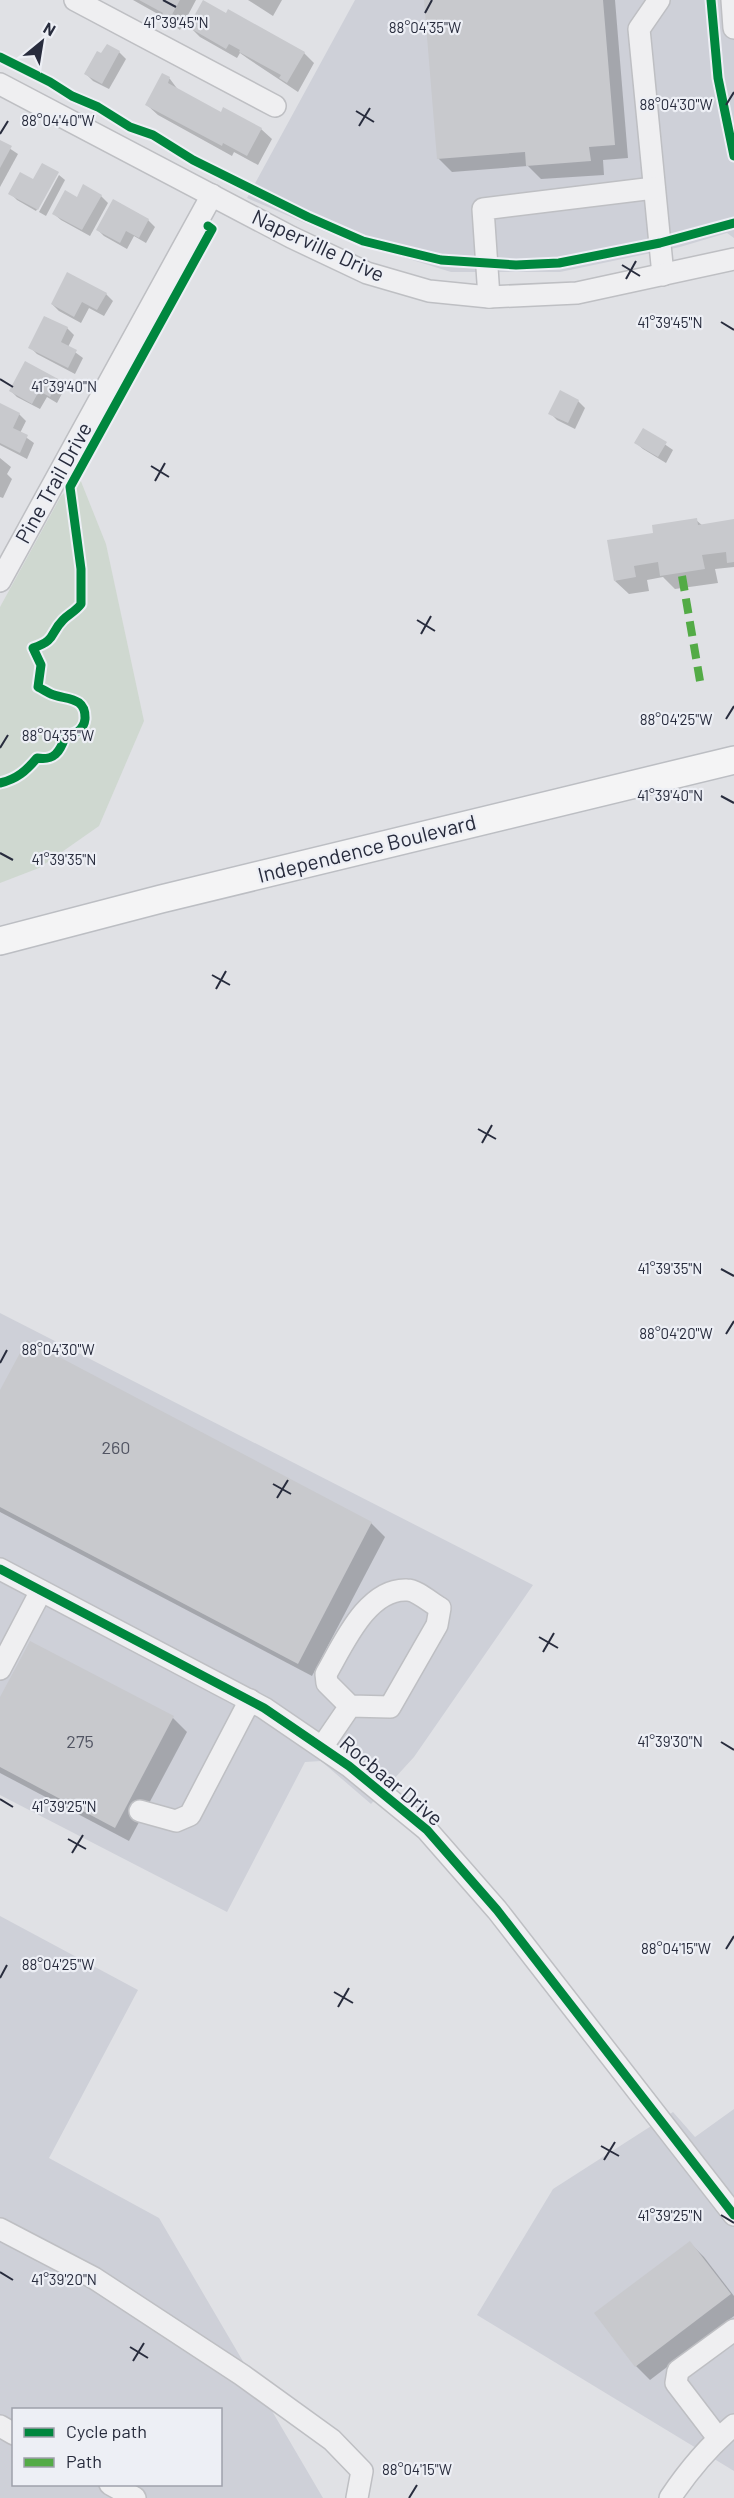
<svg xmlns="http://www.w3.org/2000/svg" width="734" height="2498" viewBox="0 0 734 2498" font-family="Barlow,sans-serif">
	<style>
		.built { fill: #ced0d8; fill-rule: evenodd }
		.green { fill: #cfd8d0 }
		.shadow { fill: #0003 }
		.building { fill: #c8c9cd }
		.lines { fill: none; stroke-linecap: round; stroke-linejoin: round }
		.minor-casing { stroke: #bebfc3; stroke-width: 24 }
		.major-casing { stroke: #bcbec3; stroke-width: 30 }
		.minor { stroke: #efeff1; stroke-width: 21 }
		.major { stroke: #f4f4f5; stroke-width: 27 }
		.quiet { stroke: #53ab46; stroke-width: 8; stroke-dasharray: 15 8; stroke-linecap: butt }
		.cycleway-casing { stroke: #edeff5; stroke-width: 13 }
		.cycleway { stroke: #00873e; stroke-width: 9 }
		.ticks { fill: none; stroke: #282c3d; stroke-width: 2 }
		.labels { text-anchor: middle; stroke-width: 4.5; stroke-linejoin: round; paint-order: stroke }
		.number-label { font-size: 18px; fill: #515462 }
		.street-label { font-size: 21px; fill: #282c3d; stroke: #edeff5 }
		.ticks-label { font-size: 15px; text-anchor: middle; fill: #282c3d; stroke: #edeff5; stroke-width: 4.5; stroke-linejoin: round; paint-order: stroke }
	</style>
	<rect width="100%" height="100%" fill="#e0e1e5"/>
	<g class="built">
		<path d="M355,0h379v238l-7,-5 -47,14 -120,25h-109l-116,-36 -88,-38z"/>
		<path d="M0,1313l533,272 -119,172 -43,47 -50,-43 -16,1 -78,150 -227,-117z"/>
		<path d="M0,1916l138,74 -89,168 110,60 164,280h-323zM14,2410h206v74h-206z"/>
		<path d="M734,2109v362l-257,-156 76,-126 120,-77 22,25z"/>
	</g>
	<path class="green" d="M80,479l26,65 38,177 -45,105 -60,42 -39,15v-276l61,-111z"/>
	<g class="shadow">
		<path d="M133,0h63l-16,30 -15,-12z"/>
		<path d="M248,0h34l-9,16z"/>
		<path d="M425,0h190l13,158 -25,2 1,15 -63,4 -13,-13 -76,6 -14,-14z"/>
		<path d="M190,27l114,26 10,10 -16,29 -51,-34 -7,-5 -3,5 -37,-21z"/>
		<path d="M119,52l7,7 -17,30 -16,-8 -7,-7 16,-19z"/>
		<path d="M163,75l7,4 9,12 43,23 39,15 11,10 -14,26 -24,-13 -2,4 -74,-41 -11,-10z"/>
		<path d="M0,142l18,12 -18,33z"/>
		<path d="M57,173l-21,38 -19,-11 -7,-7 24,-12z"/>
		<path d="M59,175l6,5 -19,36 -7,-4z"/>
		<path d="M101,196l7,7 -18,33 -29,-16 -7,-6z"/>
		<path d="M148,220l7,7 -9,16 -12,-7 -7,13 -23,-13 -6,-6z"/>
		<path d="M106,294l7,7 -9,15 -15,-8 -8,15 -22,-12 -7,-7z"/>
		<path d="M45,317l22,11 7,7 -6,12 15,11 -8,16 -38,-20 -7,-7z"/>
		<path d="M59,381l6,7 -8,15 -10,-6 -7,12 -23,-12 -7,-7z"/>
		<path d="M578,401l7,7 -10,21 -18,-9 -7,-7z"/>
		<path d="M0,404l19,10 7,7 -6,12 14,10 -7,16 -27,-14z"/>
		<path d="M644,430l29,20 -7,13 -23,-14 -7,-6z"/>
		<path d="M0,458l11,9 -4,7 5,5 -9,19 -3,-1z"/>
		<path d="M696,520l7,6 31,-5v46l-19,2 3,14 -43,6 -12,-12 -16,3 2,11 -20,3 -14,-13 40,-47z"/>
		<path d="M27,1342l344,181 14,14 -73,139 -312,-164v-119z"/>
		<path d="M0,1701l173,17 14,14 -58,109 -129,-68z"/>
		<path d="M690,2243l14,14 30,39v20l-84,64 -14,-14z"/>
	</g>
	<g class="building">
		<path d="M139,0h41l-11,20 -8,-4 2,-3z"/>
		<path d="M203,0l23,13 2,-4 77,43 -18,31 -8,-5 2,-3 -42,-23 1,-2 -11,-6 -3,5 -38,-22z"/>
		<path d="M424,0h179l12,145 -26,2 2,14 -65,5 -1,-14 -88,7z"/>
		<path d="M107,44l13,7 -18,33 -18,-10 13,-23 4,2z"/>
		<path d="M162,73l8,4 -2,6 53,29 2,-5 39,21 -15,28 -24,-13 -1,3 -77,-41z"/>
		<path d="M0,140l12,6 -12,22z"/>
		<path d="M42,163l17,9 -21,38 -30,-16 12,-22 13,7z"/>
		<path d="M83,184l19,11 -20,35 -30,-16 13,-24 12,7z"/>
		<path d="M113,199l36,20 -10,19 -13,-7 -6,12 -24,-13z"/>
		<path d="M67,272l40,21 -10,17 -15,-8 -8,15 -23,-13z"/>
		<path d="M44,316l24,11 -7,15 16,8 -9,18 -40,-20z"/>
		<path d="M25,361l35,19 -10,17 -11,-6 -7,13 -23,-13z"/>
		<path d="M560,390l19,10 -11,23 -20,-9z"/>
		<path d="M0,403l20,10 -7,15 15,7 -8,18 -20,-10z"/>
		<path d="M643,428l24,14 -9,15 -24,-14z"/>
		<path d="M697,518l1,7 36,-6v43l-7,1 -1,-11 -24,3 3,14 -45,7 -2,-14 -24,4 2,11 -22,4 -7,-41 46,-7 -1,-8z"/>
		<path d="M27,1340l345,182 -74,142 -298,-157v-117z"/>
		<path d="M30,1641l144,75 -59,112 -115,-61v-70z"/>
		<path d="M690,2241l41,53 -96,73 -41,-54z"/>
	</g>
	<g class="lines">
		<g class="minor-casing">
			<g id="minor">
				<path d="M75,0l200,106"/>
				<path d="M659,0l-20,29 24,246"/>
				<path d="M732,0l2,28"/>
				<path d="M0,84l291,153 76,36 62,18 60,6 88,-4 157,-34"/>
				<path d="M489,297l-6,-88 171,-21"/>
				<path d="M0,581l212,-386"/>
				<path d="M0,1569l264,139 85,58 78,64 70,80 237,305"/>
				<path d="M0,1669l41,-78"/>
				<path d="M322,1747l28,-41 40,1 47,-82 3,-17c-9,-5 -23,-18 -33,-18 -40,-2 -64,55 -81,84l1,9 23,23"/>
				<path d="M140,1811l36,10 14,-6 60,-115"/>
				<path d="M0,2229l94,49 148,97 90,65 30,31 -5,27"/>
				<path d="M0,2426l14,8"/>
				<path d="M718,2438l-42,-55 2,-12 56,-41"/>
				<path d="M110,2484l25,14"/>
				<path d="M670,2498c18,-27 39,-52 64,-73"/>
			</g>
		</g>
		<g class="major-casing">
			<path id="major" d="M0,941l161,-42 573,-139"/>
		</g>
		<use href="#minor" class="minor"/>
		<use href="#major" class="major"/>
		<path class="quiet" d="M682,576l18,105"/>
		<g class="cycleway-casing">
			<g id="cycleway">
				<path d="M711,0l7,78 16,78"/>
				<path d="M0,57l50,25 22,14 26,11 32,20 23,8 40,25 115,57 55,24 78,19 75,5 43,-2 101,-20 74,-20"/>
				<path d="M0,783c17,-4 26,-12 37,-25 17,3 23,-6 28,-21 10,-3 19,-7 20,-18 1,-23 -19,-19 -34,-25 -4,-2 -9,-5 -13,-7l3,-22 -8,-17c24,-8 16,-14 30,-28 6,-6 13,-9 18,-16v-35l-11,-82 142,-258 -4,-3"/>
				<path d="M0,1569l264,139 85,58 78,64 70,80 237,305"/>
			</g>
		</g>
		<use href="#cycleway" class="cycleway"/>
	</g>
	<path class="ticks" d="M163,0l13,7M425,13l7,-13M726,105l8,-13M356,111l18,11M359,126l11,-18M0,134l8,-13M622,265l18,11M626,279l10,-18M721,322l13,8M0,379l13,8M151,466l18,11M155,481l10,-18M417,620l18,11M421,634l10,-18M726,719l8,-13M0,748l8,-13M721,796l13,7M0,853l13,7M212,975l18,10M216,989l10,-18M478,1129l18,10M482,1143l10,-18M721,1269l13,7M726,1334l8,-13M0,1363l7,-13M273,1484l18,10M277,1498l11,-18M539,1637l19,11M543,1652l11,-19M721,1742l13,8M0,1799l13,8M68,1839l18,10M72,1853l11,-18M726,1949l8,-13M0,1978l7,-13M334,1992l19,11M338,2007l11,-19M601,2146l18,10M604,2160l11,-18M721,2215l13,8M0,2272l13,8M130,2347l18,11M133,2361l11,-18M409,2498l8,-13"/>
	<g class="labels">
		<g class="number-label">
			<text x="116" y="1454">260</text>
			<text x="80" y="1748">275</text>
		</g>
		<g class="street-label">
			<text transform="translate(318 246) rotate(25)" y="7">Naperville Drive</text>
			<text transform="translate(54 483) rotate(-61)" y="7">Pine Trail Drive</text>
			<text transform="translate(367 849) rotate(-14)" y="7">Independence Boulevard</text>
			<text transform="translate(391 1781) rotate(40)" y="7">Rocbaar Drive</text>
		</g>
	</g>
	<g class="ticks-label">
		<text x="176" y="28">41°39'45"N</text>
		<text x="425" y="33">88°04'35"W</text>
		<text x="676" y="110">88°04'30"W</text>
		<text x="58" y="126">88°04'40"W</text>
		<text x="670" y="328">41°39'45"N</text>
		<text x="64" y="392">41°39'40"N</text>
		<text x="676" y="725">88°04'25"W</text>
		<text x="58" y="741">88°04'35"W</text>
		<text x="670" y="801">41°39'40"N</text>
		<text x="64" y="865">41°39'35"N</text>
		<text x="670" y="1274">41°39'35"N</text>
		<text x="676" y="1339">88°04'20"W</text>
		<text x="58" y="1355">88°04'30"W</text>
		<text x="670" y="1747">41°39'30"N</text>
		<text x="64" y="1812">41°39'25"N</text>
		<text x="676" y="1954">88°04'15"W</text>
		<text x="58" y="1970">88°04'25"W</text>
		<text x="670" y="2221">41°39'25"N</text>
		<text x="64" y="2285">41°39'20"N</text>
		<text x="417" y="2475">88°04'15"W</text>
	</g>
	<rect x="12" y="2408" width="210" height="78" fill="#edeff5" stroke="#9ea1ab" stroke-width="1.5"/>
	<rect x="24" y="2428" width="30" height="9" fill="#00873e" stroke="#9ea1ab" stroke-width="1.5"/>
	<text x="66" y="2438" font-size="18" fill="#282c3d">Cycle path</text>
	<rect x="24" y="2458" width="30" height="9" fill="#53ab46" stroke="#9ea1ab" stroke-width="1.5"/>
	<text x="66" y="2468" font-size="18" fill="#282c3d">Path</text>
	<g transform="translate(42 42) rotate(30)" stroke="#edeff5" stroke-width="4.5" paint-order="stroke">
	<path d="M0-4.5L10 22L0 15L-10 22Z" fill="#282c3d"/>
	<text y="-9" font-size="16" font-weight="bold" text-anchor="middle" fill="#282c3d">N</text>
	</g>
</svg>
